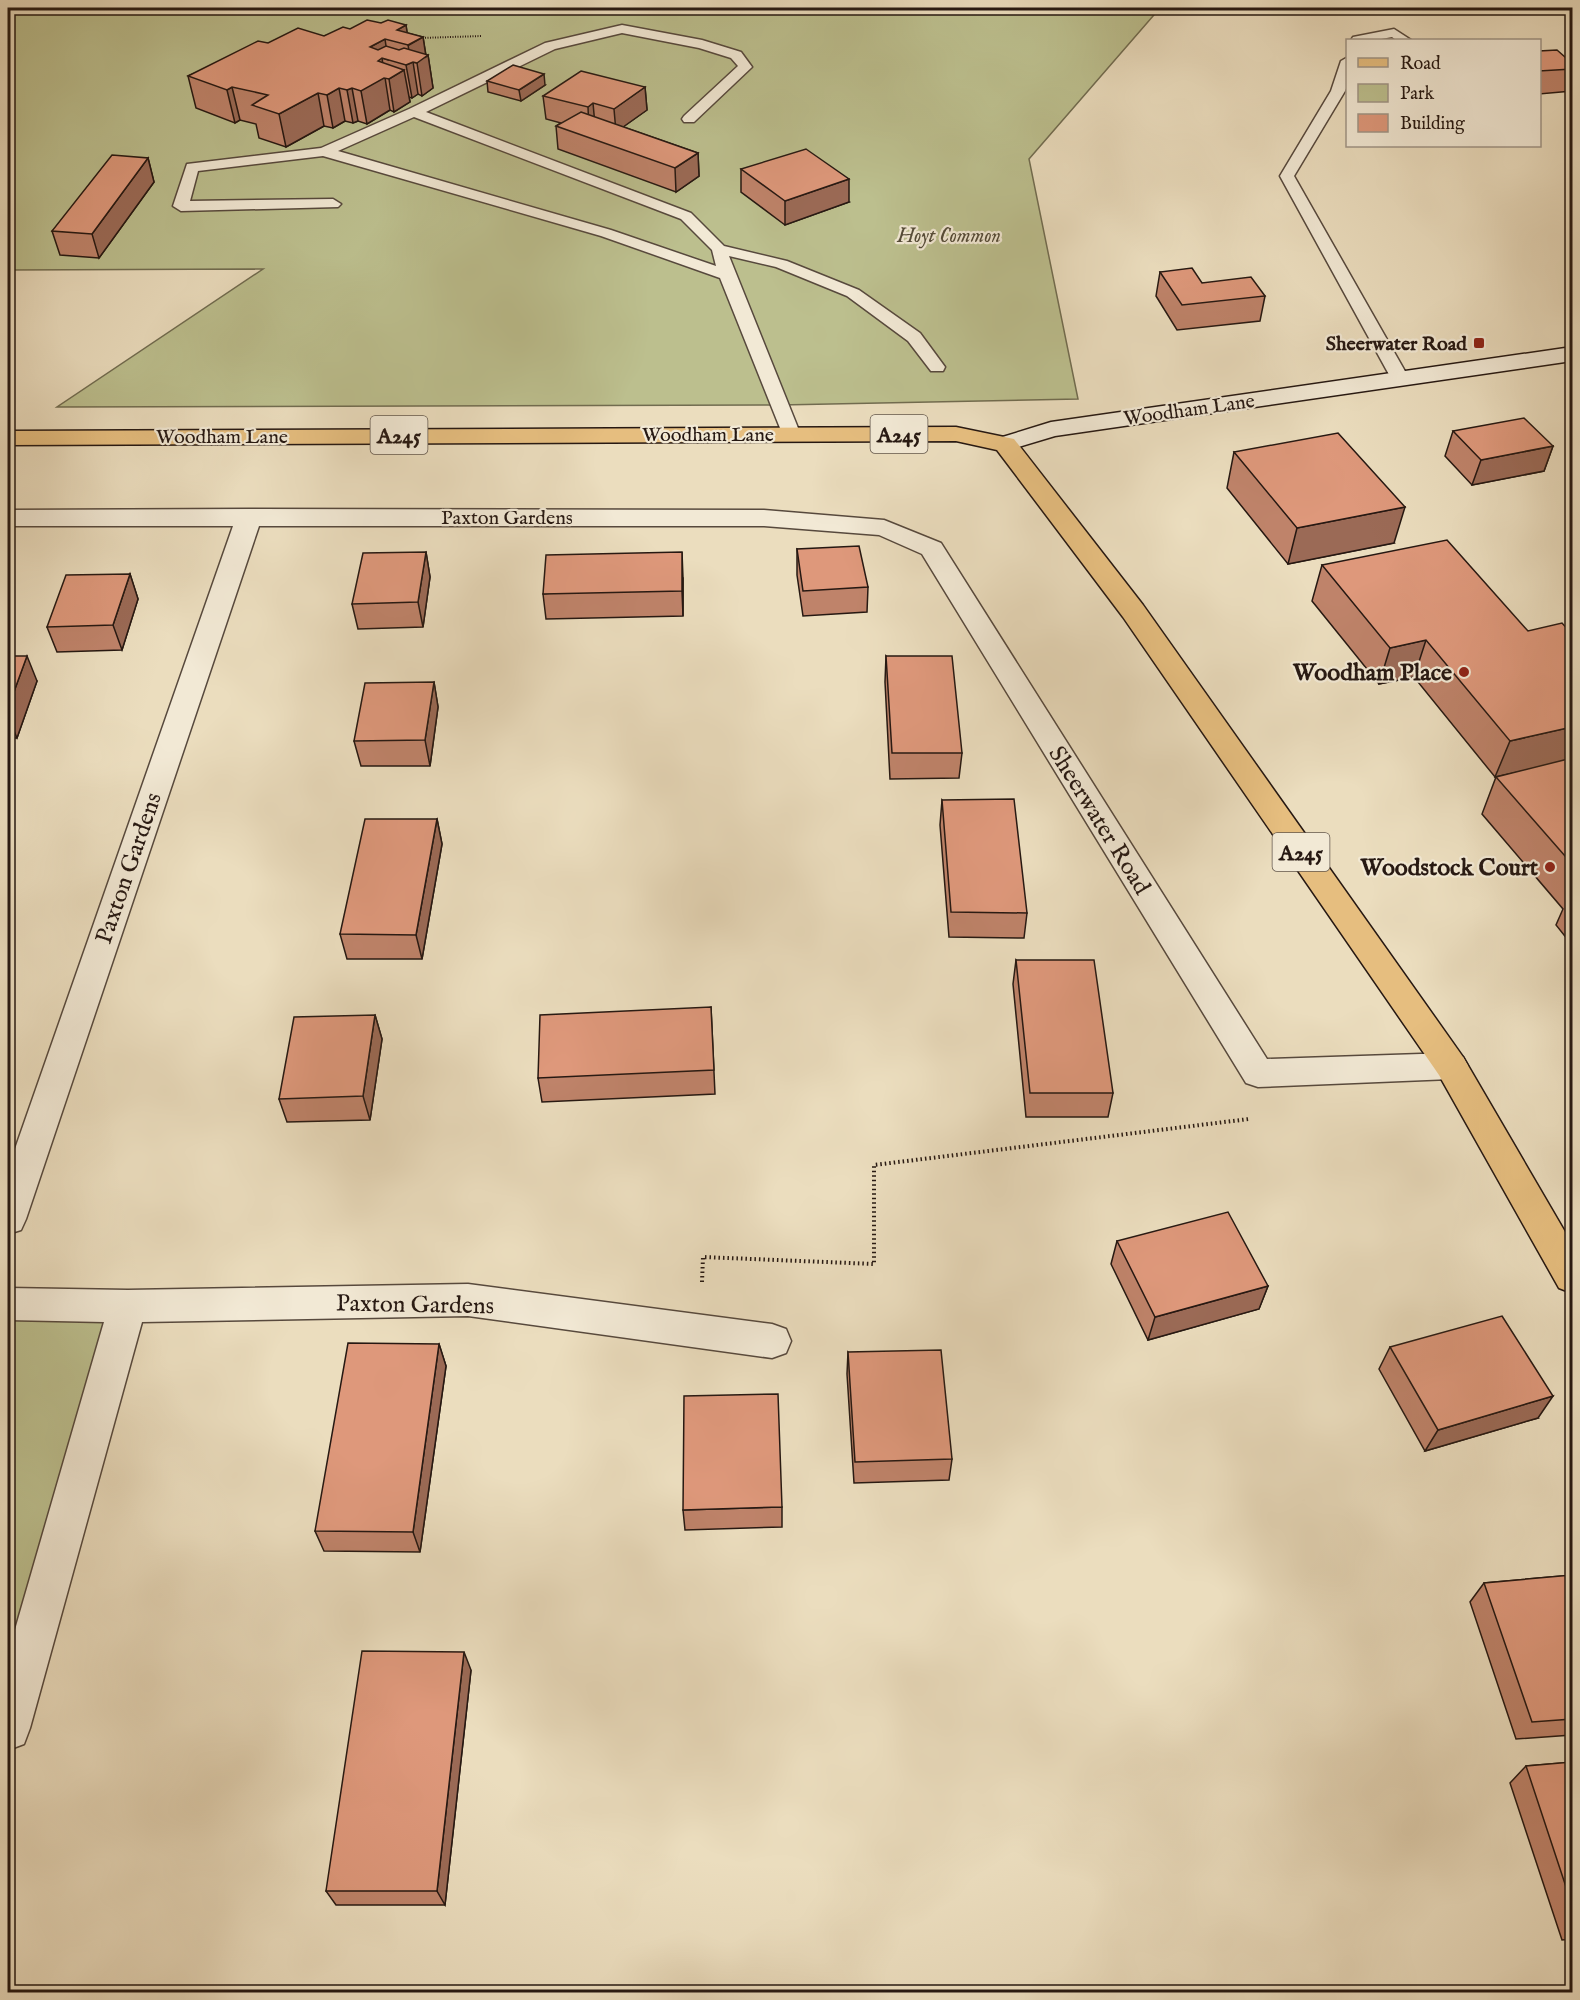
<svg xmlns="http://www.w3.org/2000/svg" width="1580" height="2000" viewBox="0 0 1580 2000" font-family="'IM FELL English',serif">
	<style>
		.green { fill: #bcbf8e; stroke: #716c50; stroke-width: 1.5 }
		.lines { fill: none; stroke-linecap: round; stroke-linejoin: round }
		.lane-casing { stroke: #57493d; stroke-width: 3 }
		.street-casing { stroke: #57493d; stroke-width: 3 }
		.secondary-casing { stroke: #261812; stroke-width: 3 }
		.primary-casing { stroke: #261812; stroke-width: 3 }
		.path-far1 { stroke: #261812; stroke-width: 2; stroke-dasharray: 1 1.5; stroke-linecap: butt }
		.path { stroke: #261812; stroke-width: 4; stroke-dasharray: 1.5 3; stroke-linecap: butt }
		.lane { fill: #f2e9d5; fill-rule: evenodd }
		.street { fill: #f2e9d5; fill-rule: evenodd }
		.secondary { fill: #f2e9d5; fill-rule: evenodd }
		.primary { fill: #e6be7f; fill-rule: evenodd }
		.wall { fill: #bf836a; stroke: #261812; stroke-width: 1.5 }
		.shaded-wall { fill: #9b6a56; stroke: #261812; stroke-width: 1.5 }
		.building { fill: #de987b; stroke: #261812; stroke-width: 1.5 }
		.poi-dot { fill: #8f2418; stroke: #f2e9d5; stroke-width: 2 }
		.labels { text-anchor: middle; stroke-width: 4.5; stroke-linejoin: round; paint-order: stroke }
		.far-park-label { font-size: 20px; font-style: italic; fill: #534a37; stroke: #f2e9d5 }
		.far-poi-label { font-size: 20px; font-weight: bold; fill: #261812; stroke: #f2e9d5; text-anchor: end }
		.far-street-label { font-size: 20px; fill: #261812; stroke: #f2e9d5 }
		.shield { fill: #f2e9d5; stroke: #63574c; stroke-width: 1.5 }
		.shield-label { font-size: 22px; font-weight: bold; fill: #261812 }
		.poi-label { font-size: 24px; font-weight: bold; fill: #261812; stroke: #f2e9d5; text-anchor: end }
		.street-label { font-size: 24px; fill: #261812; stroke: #f2e9d5 }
	</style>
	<rect width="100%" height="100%" fill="#ebddbe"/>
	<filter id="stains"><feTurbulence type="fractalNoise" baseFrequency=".00333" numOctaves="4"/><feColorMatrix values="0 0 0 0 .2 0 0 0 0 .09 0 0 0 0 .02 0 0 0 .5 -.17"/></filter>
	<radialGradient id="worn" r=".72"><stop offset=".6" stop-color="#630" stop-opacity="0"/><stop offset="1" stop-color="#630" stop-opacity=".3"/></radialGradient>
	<g class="green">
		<path d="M8,8h1152l-131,151 49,240 -298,6 -723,2 206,-138 -255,1z"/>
		<path d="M8,1304l120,2 -120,422z"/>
	</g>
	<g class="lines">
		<g class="lane-casing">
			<g id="lane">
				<path d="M622,25l80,15 39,12 11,15 -58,55h-10l-2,-3 2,-3 54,-50 -7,-8 -32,-10 -77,-15 -67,16 -129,63 265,101 33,33 63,15 72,29 61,43 25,34 -2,4h-12l-23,-30 -61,-45 -71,-29 -47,-11 71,177 -3,4h-12l-3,-4 -62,-155 -119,-42 -278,-80 -125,15 -8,30 143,-2 8,5 -3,3 -157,4 -8,-5 14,-42 134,-16 88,-39 136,-66zM414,117l267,102 31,31 4,16 -105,-36 -273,-79z"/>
				<path d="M1394,29l17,11h-15l-4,-3 -16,3h-25l2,-3z"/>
				<path d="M1348,57v26l-3,8 -51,85 116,204 -3,4h-12l-3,-4 -112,-204 51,-85 10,-30z"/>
			</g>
		</g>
		<g class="street-casing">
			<g id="street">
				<path d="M249,509l515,1 120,10 57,23 326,516 184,-6 12,4 5,9 -5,9 -12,4 -193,8 -12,-4 -324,-529 -43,-19 -115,-9h-505l-233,693 -5,11 -13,4v-65l225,-643h-225v-16z"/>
				<path d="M468,1284l304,40 14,5 5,12 -5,12 -14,5 -304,-42 -326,6 -112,406 -6,16 -16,6v-96l96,-332 -96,-2v-32l120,2z"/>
			</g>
		</g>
		<g class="secondary-casing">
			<path id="secondary" d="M1572,347v14l-517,75 -50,15 -9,-2 -3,-5 3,-5 55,-17z"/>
		</g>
		<g class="primary-casing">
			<path id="primary" d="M956,427l58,12 129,166 320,452 109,187v49l-13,-5 -120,-213 -316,-458 -126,-167 -41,-9 -948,4v-14z"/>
		</g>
		<path class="path-far1" d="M420,38l62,-2"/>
		<path class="path" d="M702,1282l1,-25 171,7v-99l375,-46"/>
		<use href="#lane" class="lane"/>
		<use href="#street" class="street"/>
		<use href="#secondary" class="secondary"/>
		<use href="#primary" class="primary"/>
	</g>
	<g class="wall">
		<path d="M381,23l25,2 1,8 16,4 3,18h2l5,33 -11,8 -4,-2 -6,4 -3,-1 1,5 -16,10 -4,-2 -23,14 -9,-3 -5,2 -8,-2 -12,7 -9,-2 -38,21 -27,-9 -3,-14 -16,-4 -5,3 -39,-15 -8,-32 80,-33 56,-7 26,-7z"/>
		<path d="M1539,51l26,6h7v34l-33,3z"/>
		<path d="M487,81l58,4 -24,16 -33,-9z"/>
		<path d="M645,87l2,23 -24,17 75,26 1,23 -23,16 -118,-43 -2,-23 5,-3 -15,-4 -3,-23z"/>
		<path d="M148,158l6,24 -55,76 -39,-3 -8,-24z"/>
		<path d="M741,169l108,33 -64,23 -44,-33z"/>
		<path d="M1160,272l42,11 63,13 -5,25 -83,9 -21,-34z"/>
		<path d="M1453,431l100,15 -9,25 -72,14 -27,-29z"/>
		<path d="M1234,452l160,91 -106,21 -61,-76z"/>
		<path d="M797,549l71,38 -1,25 -64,4 -6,-41z"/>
		<path d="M426,552l4,25 -7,50 -65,2 -6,-25z"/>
		<path d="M1322,565l206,66 44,3v311l-16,-20 7,-16 -81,-95 14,-37 16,-4 -17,4 -81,-100 -35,7 -67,-83z"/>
		<path d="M130,574l8,25 -16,51 -65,2 -10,-25z"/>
		<path d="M683,578v38l-137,3 -3,-25z"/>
		<path d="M8,656l29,25 -20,57h-9z"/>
		<path d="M886,656l76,97 -3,25 -69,1 -5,-97z"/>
		<path d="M434,682l4,25 -8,59h-69l-7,-25z"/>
		<path d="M942,800l85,113 -3,25 -75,-1 -9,-112z"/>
		<path d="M437,819l5,25 -20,115h-75l-7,-25z"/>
		<path d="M1016,960l97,133 -5,24h-82l-13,-133z"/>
		<path d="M711,1007l4,87 -173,8 -4,-24z"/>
		<path d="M375,1015l7,24 -12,81 -83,2 -8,-23z"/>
		<path d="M1117,1241l151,45 -9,23 -111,31 -37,-76z"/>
		<path d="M439,1344l7,22 -26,186 -96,-1 -9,-20z"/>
		<path d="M1390,1347l148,71 -113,33 -46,-82z"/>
		<path d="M848,1352l104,107 -3,21 -95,3 -7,-109z"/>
		<path d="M782,1507v20l-97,3 -2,-20z"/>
		<path d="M1572,1575v160l-56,4 -46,-137 14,-19z"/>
		<path d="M471,1670l-26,235h-109l-10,-14z"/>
		<path d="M1572,1762v177l-10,1 -52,-157 16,-17z"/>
	</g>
	<g class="shaded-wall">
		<path d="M406,25l3,20 14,-8 3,20 2,-2 5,33 -11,8 -5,-33 -4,-1 5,32 -6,4 -6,-33 5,-2 -3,-18 -11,-15z"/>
		<path d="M385,39l3,21 -6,-2 8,52 -23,14 -6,-33 9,-44z"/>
		<path d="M404,70l6,32 -16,10 -5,-33z"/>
		<path d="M544,74l1,11 -24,16 -2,-11z"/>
		<path d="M232,87l8,33 -5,3 -8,-33z"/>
		<path d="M645,87l2,23 -31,22 -2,-23z"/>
		<path d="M339,88l6,33 -12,7 -6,-33z"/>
		<path d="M352,88l6,33 -5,2 -6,-33z"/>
		<path d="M318,93l6,33 -38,21 -7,-33z"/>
		<path d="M593,103l2,22 -6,5 -1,-23z"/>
		<path d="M698,153l1,23 -23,16 -1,-24z"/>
		<path d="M148,158l6,24 -55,76 -7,-24z"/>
		<path d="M849,179v23l-64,23v-24z"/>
		<path d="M1553,446l-9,25 -72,14 9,-25z"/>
		<path d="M1405,507l-11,36 -106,21 9,-36z"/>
		<path d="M426,552l4,25 -7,50 -5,-25z"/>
		<path d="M682,552l1,26v38l-1,-25z"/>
		<path d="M130,574l8,25 -16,51 -9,-25z"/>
		<path d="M1426,640l-12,37 -35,7 11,-36z"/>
		<path d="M27,656l10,25 -20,57 -9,-21v-9z"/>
		<path d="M434,682l4,25 -8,59 -5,-26z"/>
		<path d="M1572,727v33l-77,17 15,-36z"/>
		<path d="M437,819l5,25 -20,115 -6,-24z"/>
		<path d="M375,1015l7,24 -12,81 -7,-24z"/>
		<path d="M1268,1286l-9,23 -111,31 7,-23z"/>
		<path d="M439,1344l7,22 -26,186 -7,-20z"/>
		<path d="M1553,1396l-15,22 -113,33 13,-21z"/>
		<path d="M464,1652l7,18 -26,235 -8,-14z"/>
	</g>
	<g class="building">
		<path d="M367,20l14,3 7,-3 18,5 -9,5 26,7 -15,8 -23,-6 -15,8 8,3 8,-4 13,4 5,-2 24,7 -11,8 -4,-1 -7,3 -24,-7 -4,3 26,9 -15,9 -5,-1 -23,13 -9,-3 -5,2 -8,-2 -12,7 -9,-2 -39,21 -27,-9 16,-10 -36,-8 -5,3 -39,-14 70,-35 10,2 30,-15 26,8 19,-9 7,2z"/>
		<path d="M1557,50l8,7h7v12l-33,2v-20z"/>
		<path d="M513,65l31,9 -25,16 -32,-9z"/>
		<path d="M581,71l64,16 -31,22 -21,-6 -5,4 -45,-11z"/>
		<path d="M581,112l117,41 -23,15 -119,-42z"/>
		<path d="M806,149l43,30 -64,22 -44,-32z"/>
		<path d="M112,155l36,3 -56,76 -40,-3z"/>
		<path d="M1192,268l10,15 49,-6 14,19 -83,9 -22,-33z"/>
		<path d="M1524,418l29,28 -72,14 -28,-29z"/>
		<path d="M1338,433l67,74 -108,21 -63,-76z"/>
		<path d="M1447,540l81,91 34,-8 10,11v93l-62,14 -84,-101 -36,8 -68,-83z"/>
		<path d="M859,546l9,41 -65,4 -6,-42z"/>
		<path d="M426,552l-8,50 -66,2 11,-51z"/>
		<path d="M682,552v39l-139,3 3,-39z"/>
		<path d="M130,574l-17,51 -66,2 19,-52z"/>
		<path d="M8,656h19l-19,52z"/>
		<path d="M886,656h66l10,97h-70z"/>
		<path d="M434,682l-9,58 -71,1 11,-58z"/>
		<path d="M1572,758v106l-76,-87z"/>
		<path d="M1014,799l13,114 -76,-1 -9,-112z"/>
		<path d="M365,819h72l-21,116 -76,-1z"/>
		<path d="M1016,960h78l19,133h-83z"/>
		<path d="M711,1007l3,63 -176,8 2,-63z"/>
		<path d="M375,1015l-12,81 -84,3 15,-82z"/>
		<path d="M1228,1212l40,74 -113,31 -38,-76z"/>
		<path d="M1502,1316l51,80 -115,34 -48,-83z"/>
		<path d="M348,1343l91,1 -26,188 -98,-1z"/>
		<path d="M941,1350l11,109 -97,3 -7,-110z"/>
		<path d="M778,1394l4,113 -99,3 1,-114z"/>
		<path d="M1572,1575v144l-40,3 -48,-139z"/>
		<path d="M362,1651l102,1 -27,239h-111z"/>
		<path d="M1572,1762v143l-46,-139z"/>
		<rect x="987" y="1990" width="159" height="2"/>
	</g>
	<g class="poi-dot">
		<rect x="1473" y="337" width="12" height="12" rx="3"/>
		<circle cx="1464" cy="672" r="6"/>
		<circle cx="1550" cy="867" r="6"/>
	</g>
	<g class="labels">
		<g class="far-park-label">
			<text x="949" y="242">Hoyt Common</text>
		</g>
		<g class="far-poi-label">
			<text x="1467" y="350">Sheerwater Road</text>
		</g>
		<g class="far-street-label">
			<text transform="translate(1189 409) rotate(-8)" y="7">Woodham Lane</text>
			<text x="708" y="441">Woodham Lane</text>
			<text x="222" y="443">Woodham Lane</text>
			<text x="507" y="524">Paxton Gardens</text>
		</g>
		<g class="shield">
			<rect x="870.5" y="415" width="57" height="38" rx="4.5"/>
			<rect x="370.5" y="416" width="57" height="38" rx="4.5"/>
			<rect x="1272.5" y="833" width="57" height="38" rx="4.5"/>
		</g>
		<g class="shield-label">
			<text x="899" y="442">A245</text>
			<text x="399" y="443">A245</text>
			<text x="1301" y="860">A245</text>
		</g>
		<g class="poi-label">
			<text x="1452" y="680">Woodham Place</text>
			<text x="1538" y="875">Woodstock Court</text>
		</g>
		<g class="street-label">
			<text transform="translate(1100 820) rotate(58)" y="8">Sheerwater Road</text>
			<text transform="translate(128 868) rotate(-71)" y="8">Paxton Gardens</text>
			<text transform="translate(415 1304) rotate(1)" y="8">Paxton Gardens</text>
		</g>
	</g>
	<rect width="1580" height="2000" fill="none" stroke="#ebddbe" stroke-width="30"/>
	<rect x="9" y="9" width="1562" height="1982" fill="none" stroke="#261812" stroke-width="3"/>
	<rect x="15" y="15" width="1550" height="1970" fill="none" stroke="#261812" stroke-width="1.5"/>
	<rect x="1346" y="39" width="195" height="108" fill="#f2e9d5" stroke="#a09587" stroke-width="1.5"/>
	<rect x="1358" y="58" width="30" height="9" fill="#e6be7f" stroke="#a09587" stroke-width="1.5"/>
	<text x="1400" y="69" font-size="18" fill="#261812">Road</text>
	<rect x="1358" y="84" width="30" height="18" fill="#bcbf8e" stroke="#a09587" stroke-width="1.5"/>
	<text x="1400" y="99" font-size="18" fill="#261812">Park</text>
	<rect x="1358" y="114" width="30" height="18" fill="#de987b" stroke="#a09587" stroke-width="1.5"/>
	<text x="1400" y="129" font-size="18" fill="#261812">Building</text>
	<rect width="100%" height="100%" filter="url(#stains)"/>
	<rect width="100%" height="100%" fill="url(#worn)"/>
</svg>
